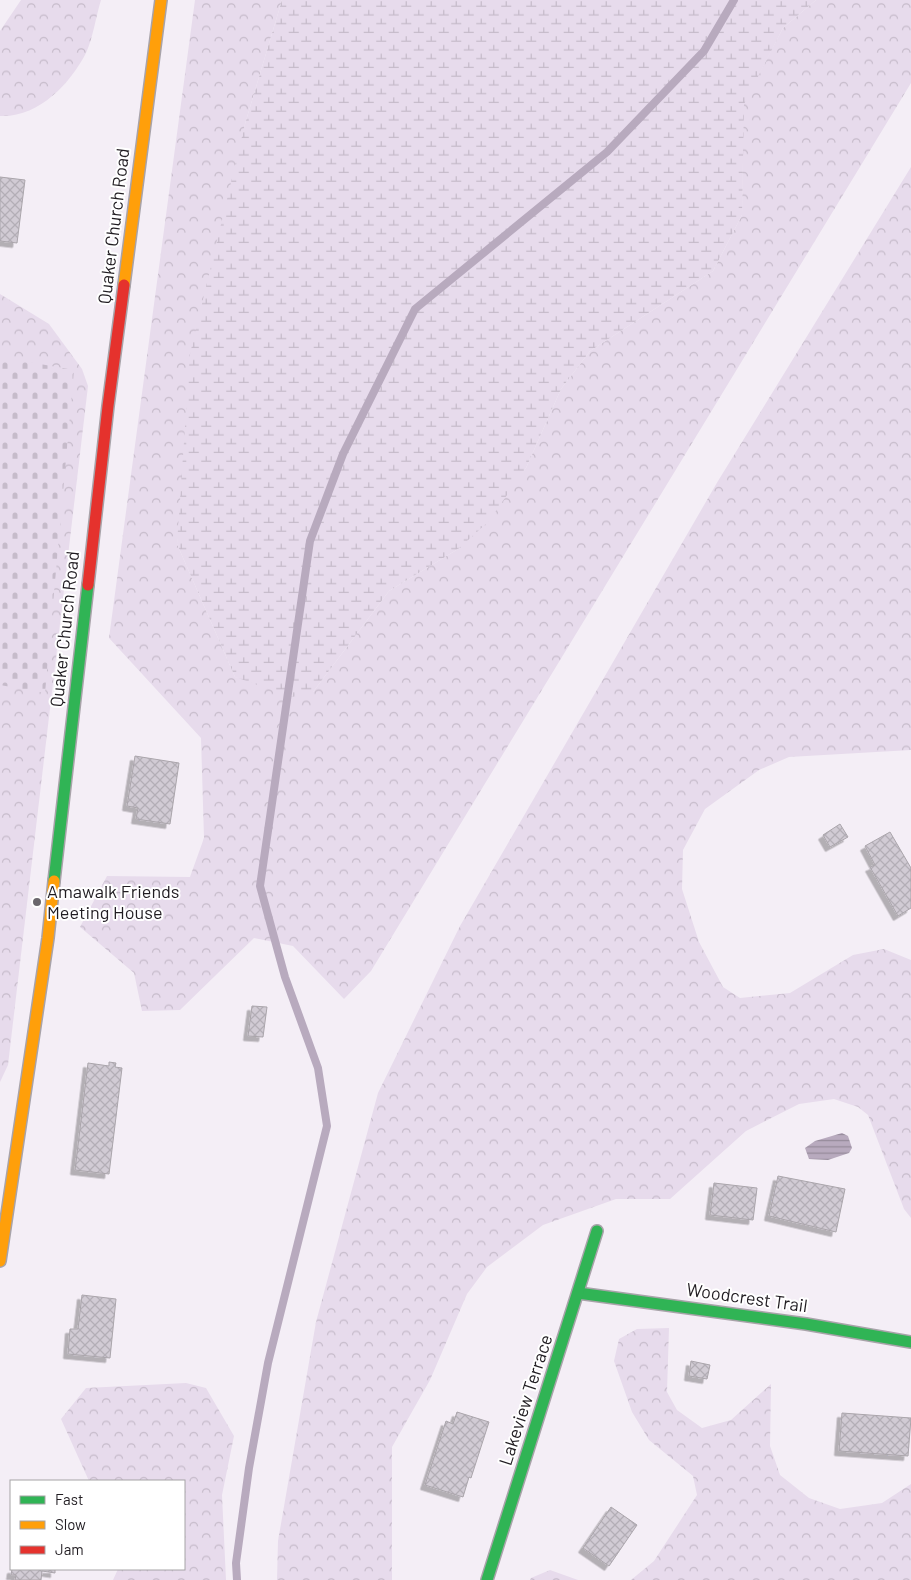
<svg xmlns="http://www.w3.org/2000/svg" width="911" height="1580" viewBox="0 0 911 1580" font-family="Barlow,sans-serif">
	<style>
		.forest { fill: url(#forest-crowns) }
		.wetland { fill: url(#wetland-marsh) }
		.cemetery { fill: url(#cemetery-stones) }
		.water { fill: url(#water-rules) }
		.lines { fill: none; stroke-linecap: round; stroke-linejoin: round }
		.stream { stroke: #b8aabe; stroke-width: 8 }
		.building { fill: url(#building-cross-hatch); stroke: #aaa5ab; filter: url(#shadow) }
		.fast-casing { stroke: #a8a3a9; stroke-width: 14 }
		.slow-casing { stroke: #a8a3a9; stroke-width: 14 }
		.jam-casing { stroke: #a8a3a9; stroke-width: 14 }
		.fast { stroke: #30b455; stroke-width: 11 }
		.slow { stroke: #ff9f0a; stroke-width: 11 }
		.jam { stroke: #e5322d; stroke-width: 11 }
		.poi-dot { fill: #6a666c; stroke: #fff; stroke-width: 2 }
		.labels { text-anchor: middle; stroke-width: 4; stroke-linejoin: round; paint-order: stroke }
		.street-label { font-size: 18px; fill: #201c21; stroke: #fff }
		.poi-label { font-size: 18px; fill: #201c21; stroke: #fff; text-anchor: start }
	</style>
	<defs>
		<pattern id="forest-crowns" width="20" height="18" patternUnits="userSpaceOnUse" patternTransform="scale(1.25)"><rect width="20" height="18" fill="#e7dbec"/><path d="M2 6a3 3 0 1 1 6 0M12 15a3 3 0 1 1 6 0" fill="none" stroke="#c6bbca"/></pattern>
		<pattern id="wetland-marsh" width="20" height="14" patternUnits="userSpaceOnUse" patternTransform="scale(1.25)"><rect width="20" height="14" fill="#e7dbec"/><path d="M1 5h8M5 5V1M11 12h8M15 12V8" fill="none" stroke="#c6bbca"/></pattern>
		<pattern id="cemetery-stones" width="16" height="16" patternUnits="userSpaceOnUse" patternTransform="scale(1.25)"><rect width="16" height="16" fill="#e7dbec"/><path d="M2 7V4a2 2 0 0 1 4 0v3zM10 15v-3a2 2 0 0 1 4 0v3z" fill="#c6bbca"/></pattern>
		<pattern id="water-rules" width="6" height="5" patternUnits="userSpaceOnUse" patternTransform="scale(1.25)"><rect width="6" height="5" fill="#b8aabe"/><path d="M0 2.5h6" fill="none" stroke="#958a9a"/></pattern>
		<pattern id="building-cross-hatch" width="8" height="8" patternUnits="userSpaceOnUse" patternTransform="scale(1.25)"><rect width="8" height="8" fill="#d1cbd4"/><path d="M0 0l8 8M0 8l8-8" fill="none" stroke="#b3aeb6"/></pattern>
		<filter id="shadow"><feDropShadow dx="-4.5" dy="4.5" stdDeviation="0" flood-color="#0004"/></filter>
	</defs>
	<rect width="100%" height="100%" fill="#f4eef6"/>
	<g class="forest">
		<path d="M21,0h80c-5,16 -8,38 -15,53 -16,31 -48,65 -86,63v-85z"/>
		<path d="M195,0h87l-37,124 -68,420 58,133 78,15 76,-101 69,-42 68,-81 35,-79 29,-38 123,-80 29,-56 1,-111 40,-76 33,-28h95v83l-540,888 -27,28 -51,-53 -39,-8 -74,72 -38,1 -8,-38 -54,-46 27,-51 83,1 14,-39 -3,-100 -92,-100z"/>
		<path d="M911,167v583l-122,7 -30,13 -54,39 -22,41 -1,39 17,53 24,45 17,11 50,-5 63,-38 31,-6 27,11v258l-7,-9 -36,-94 -10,-8 -24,-8 -35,5 -53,27 -76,68h-54l-73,26 -56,42 -20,27 -37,86 -38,67v133h-115l1,-39 38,-219 62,-229 82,-167 258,-445z"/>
		<path d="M0,294l49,30 33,45 6,17 -80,679 -8,17z"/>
		<path d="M669,1328l-2,64 10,18 25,18 29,-8 40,-36 -1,62 10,29 29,23 31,11 42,-6 29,-19v96h-280l23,-19 43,-66 -4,-19 -44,-36 -17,-28 -18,-51 5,-22 18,-10z"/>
		<path d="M186,1383l20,5 28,48 -12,59 4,85h-113l5,-11h66v-88h-95l-28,-62 25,-31z"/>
		<path d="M550,1570l28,10h-48l1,-2z"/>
	</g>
	<path class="wetland" d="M282,0h534l-33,28 -39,76 -2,111 -29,56 -123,80 -29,38 -35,79 -38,54 -30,27 -69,42 -76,101 -21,5 -57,-20 -58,-133 13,-190 55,-230z"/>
	<path class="cemetery" d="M0,357l74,13 -29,323 -45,-8z"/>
	<path class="water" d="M842,1133l6,3 4,12 -3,5 -21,7 -19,-1 -4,-11 10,-7z"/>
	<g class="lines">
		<path class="stream" d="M237,1580l-1,-17 13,-95 19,-105 59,-237 -9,-58 -33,-91 -25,-91 50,-345 33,-87 72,-145 192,-157 97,-101 30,-51"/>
	</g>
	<g class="building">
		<path d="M0,177l25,3 -8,63 -17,-2z"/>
		<path d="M135,756l44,7 -9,61 -34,-5 2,-11 -11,-2z"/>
		<path d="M840,824l8,13 -18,10 -7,-12z"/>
		<path d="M890,832l21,36v40l-13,8 -28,-49 5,-2 -10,-19z"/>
		<path d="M252,1006l15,1 -4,30 -15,-1z"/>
		<path d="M109,1062l7,1 -1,4 7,1 -13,106 -34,-4 13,-107 21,3z"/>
		<path d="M778,1176l67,13 -9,43 -67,-16z"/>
		<path d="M714,1183l43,5 -4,32 -43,-5z"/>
		<path d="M82,1295l34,4 -6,59 -42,-4 2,-25h8z"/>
		<path d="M691,1361l19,4 -3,14 -18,-3z"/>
		<path d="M457,1412l32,10 -18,56 -2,-1 -6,20 -38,-12 21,-64 7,3z"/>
		<path d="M842,1413l69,5 -3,38 -69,-5z"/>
		<path d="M611,1507l26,18 -28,41 -26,-18z"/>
		<path d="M12,1569h43v4l-13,-2 -1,9h-26l1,-5h-5z"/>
	</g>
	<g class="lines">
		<g class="fast-casing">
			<g id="fast">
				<path d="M54,881l34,-296"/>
				<path d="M578,1293l228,31 105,18"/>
				<path d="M487,1580l110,-349"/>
			</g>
		</g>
		<g class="slow-casing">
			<g id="slow">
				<path d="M124,285l37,-285"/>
				<path d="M0,1261l48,-323 6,-57"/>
			</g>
		</g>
		<g class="jam-casing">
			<path id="jam" d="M88,585l20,-179 16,-121"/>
		</g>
		<use href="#fast" class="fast"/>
		<use href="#slow" class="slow"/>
		<use href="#jam" class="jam"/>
	</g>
	<circle class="poi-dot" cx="37" cy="902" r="5"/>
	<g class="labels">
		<g class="street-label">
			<text transform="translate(114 226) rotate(-83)" y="6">Quaker Church Road</text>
			<text transform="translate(65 629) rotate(-84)" y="6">Quaker Church Road</text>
			<text transform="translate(747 1298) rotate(8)" y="6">Woodcrest Trail</text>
			<text transform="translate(526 1400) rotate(-72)" y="6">Lakeview Terrace</text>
		</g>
		<g class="poi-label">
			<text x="47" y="898">Amawalk Friends<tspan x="47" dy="21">Meeting House</tspan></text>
		</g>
	</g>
	<rect x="10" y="1480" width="175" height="90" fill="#ffffff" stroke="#a6a4a6"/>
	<rect x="20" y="1496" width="25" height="8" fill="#30b455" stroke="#a6a4a6"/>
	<text x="55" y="1505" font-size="15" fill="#201c21">Fast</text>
	<rect x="20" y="1521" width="25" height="8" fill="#ff9f0a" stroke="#a6a4a6"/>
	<text x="55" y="1530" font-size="15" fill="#201c21">Slow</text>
	<rect x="20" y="1546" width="25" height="8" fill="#e5322d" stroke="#a6a4a6"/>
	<text x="55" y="1555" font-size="15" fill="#201c21">Jam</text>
</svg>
